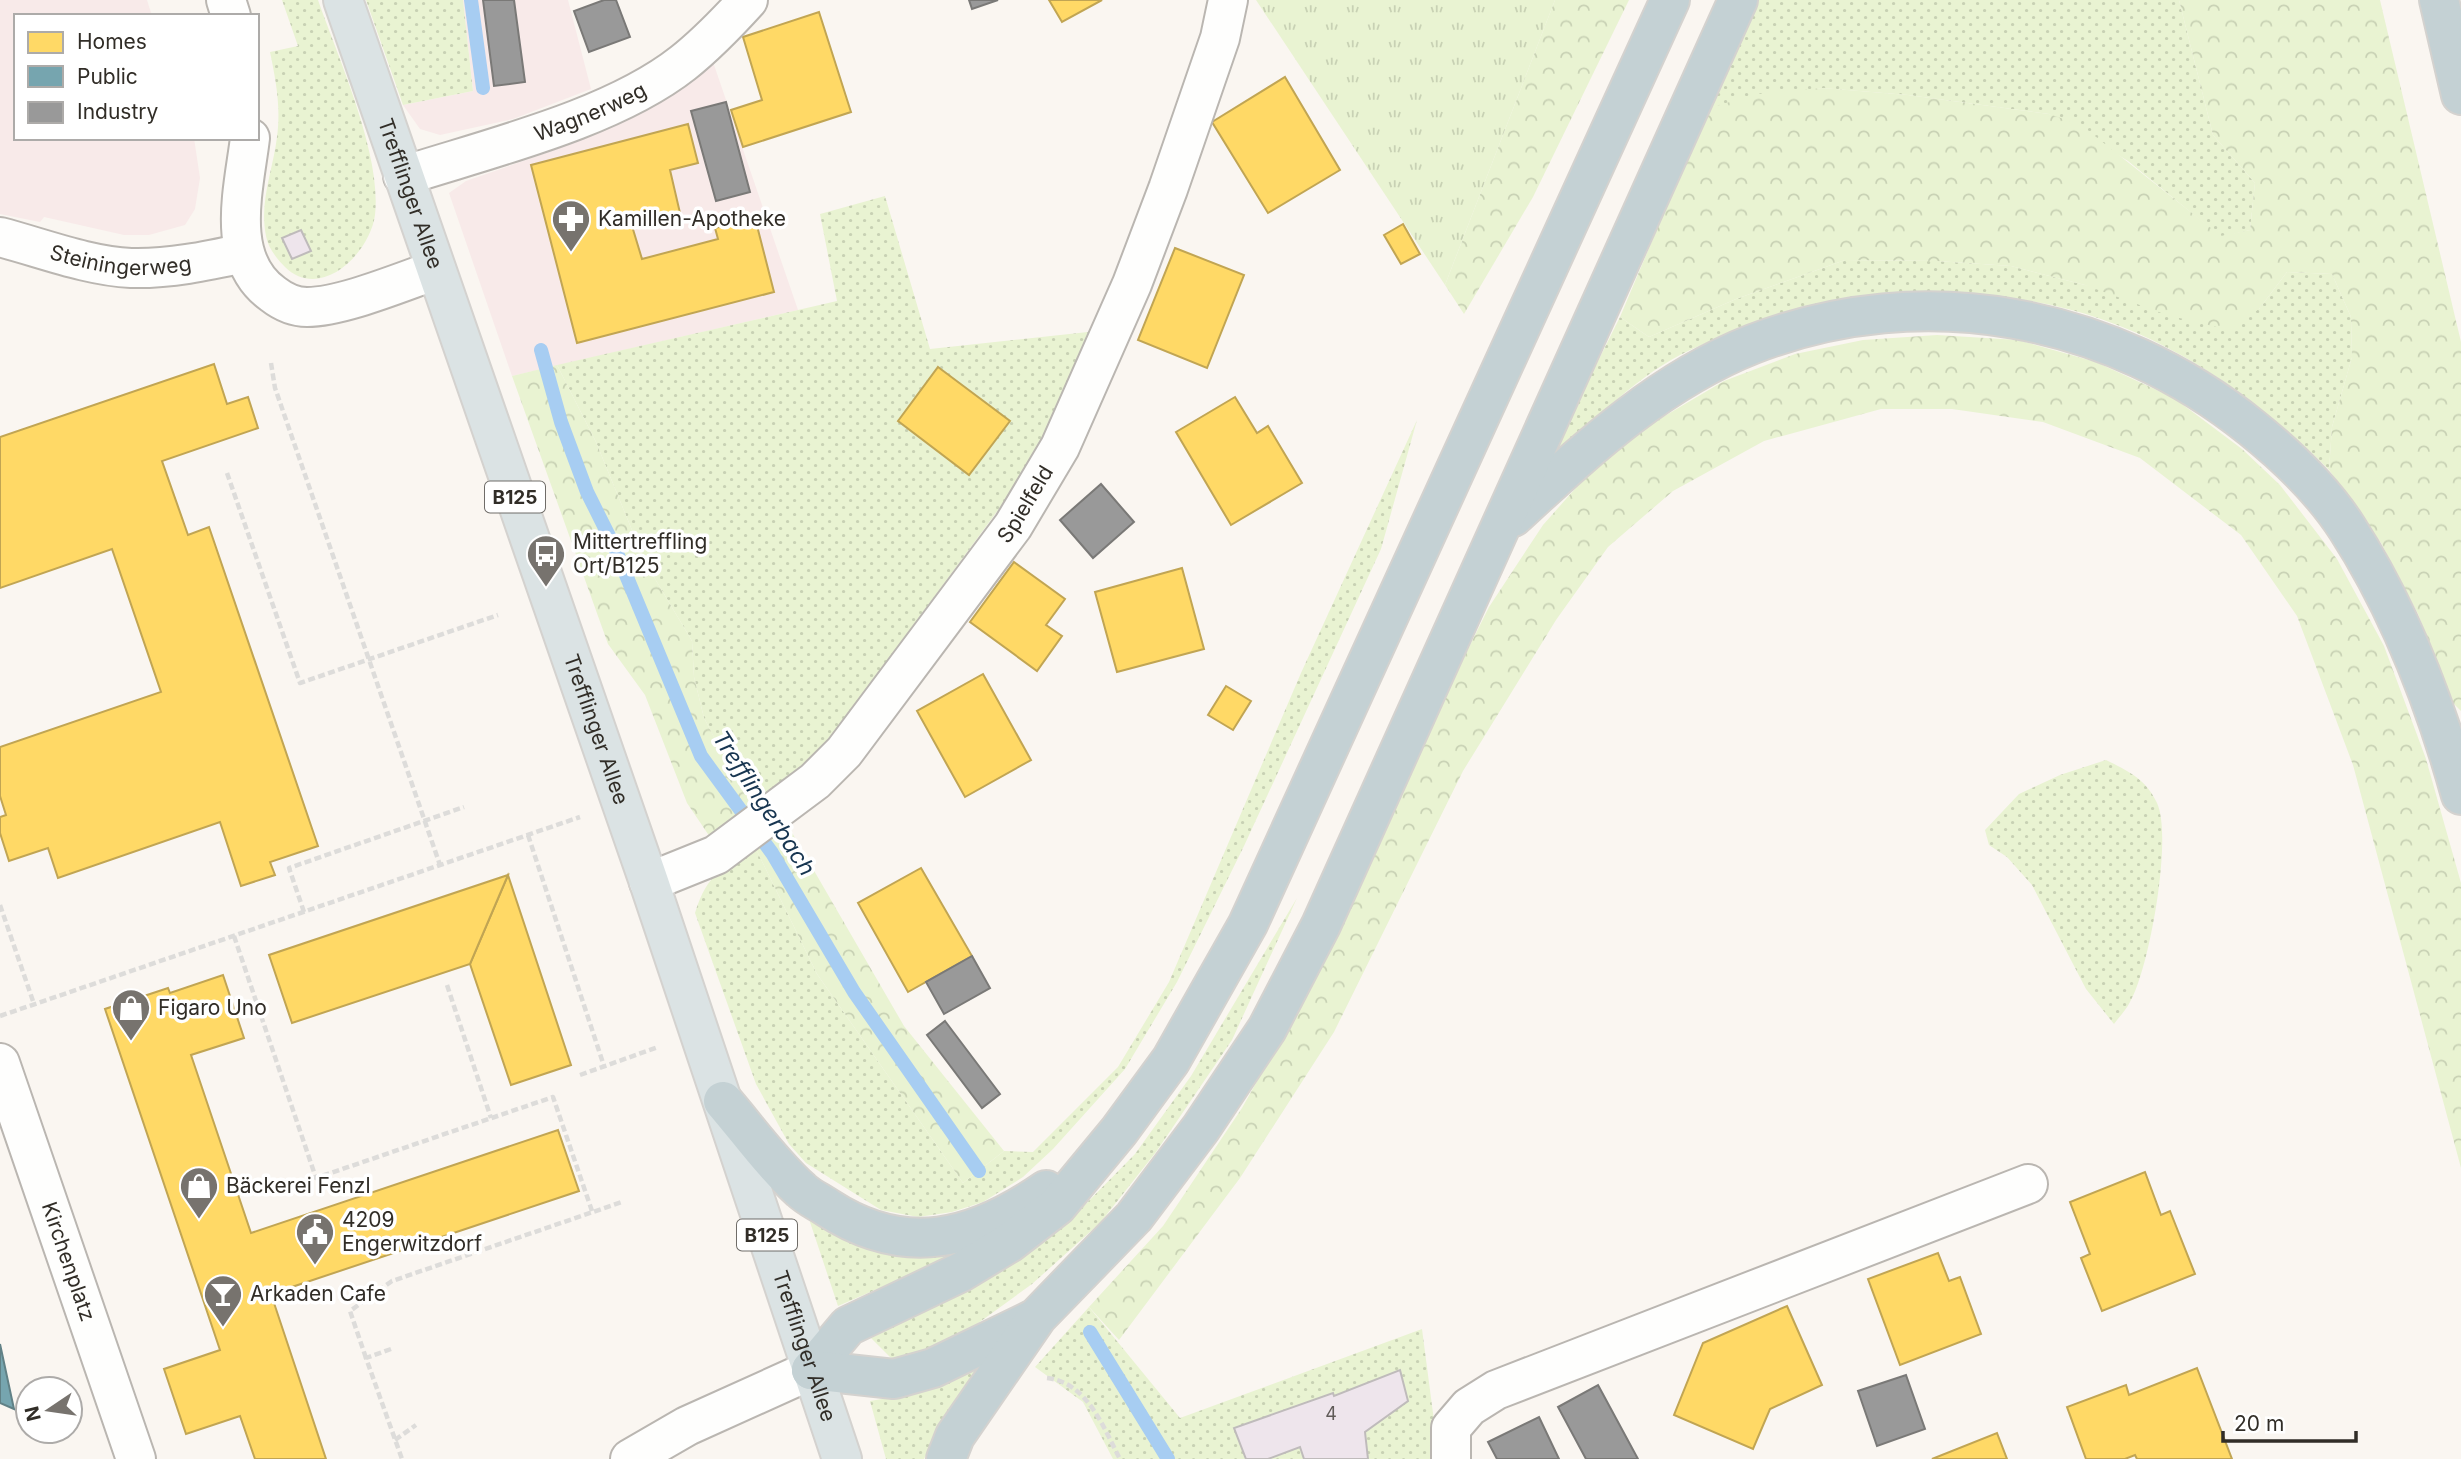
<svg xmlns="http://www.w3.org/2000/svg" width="2461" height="1459" viewBox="0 0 2461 1459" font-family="Inter,sans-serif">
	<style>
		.commercial { fill: #f8eae9 }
		.grass { fill: url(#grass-dots) }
		.forest { fill: url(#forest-crowns) }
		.park { fill: url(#park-tufts) }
		.homes { fill: #ffd966; stroke: #c1a553; stroke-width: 2 }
		.public { fill: #76a5af; stroke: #618186; stroke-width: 2 }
		.industry { fill: #999; stroke: #7a7977; stroke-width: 2 }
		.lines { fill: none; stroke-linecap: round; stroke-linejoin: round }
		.stream { stroke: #a7cdf2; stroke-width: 14 }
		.building { fill: #eee5ec; stroke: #bfbbbb; stroke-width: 2 }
		.street-casing { stroke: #bab6b1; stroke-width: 42 }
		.primary-casing { stroke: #d4d2cf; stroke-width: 42 }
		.highway-casing { stroke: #d4d2cf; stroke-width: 42 }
		.path { stroke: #dddcda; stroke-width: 4.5; stroke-dasharray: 7 3.5; stroke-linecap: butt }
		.street { stroke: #fefefd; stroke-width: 38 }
		.primary { stroke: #dbe3e4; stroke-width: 38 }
		.highway { stroke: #c4d1d4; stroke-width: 38 }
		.labels { text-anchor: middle; stroke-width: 7; stroke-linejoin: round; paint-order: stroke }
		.number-label { font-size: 18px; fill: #605b58 }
		.shield { fill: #fff; stroke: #6f6c68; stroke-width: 2 }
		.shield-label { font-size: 19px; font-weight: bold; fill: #312d27 }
		.street-label { font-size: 21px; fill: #312d27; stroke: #fff }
		.poi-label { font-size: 21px; fill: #312d27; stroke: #fff; text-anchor: start }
		.water-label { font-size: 23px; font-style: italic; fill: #173550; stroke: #fff }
	</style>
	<defs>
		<pattern id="grass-dots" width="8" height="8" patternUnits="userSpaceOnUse" patternTransform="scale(1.75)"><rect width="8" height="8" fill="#e9f3d2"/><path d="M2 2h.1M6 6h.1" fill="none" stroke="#c8d1b4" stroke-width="1.8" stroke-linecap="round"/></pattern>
		<pattern id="forest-crowns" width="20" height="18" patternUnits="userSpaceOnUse" patternTransform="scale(1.75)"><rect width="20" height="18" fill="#e9f3d2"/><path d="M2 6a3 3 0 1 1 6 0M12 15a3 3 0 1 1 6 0" fill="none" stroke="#c8d1b4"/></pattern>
		<pattern id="park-tufts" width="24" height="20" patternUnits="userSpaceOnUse" patternTransform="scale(1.75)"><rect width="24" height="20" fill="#e9f3d2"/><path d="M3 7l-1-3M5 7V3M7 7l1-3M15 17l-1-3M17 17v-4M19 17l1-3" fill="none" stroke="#c8d1b4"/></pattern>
	</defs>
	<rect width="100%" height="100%" fill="#faf6f1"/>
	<g class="commercial">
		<path d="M0,0h147l5,16h-136v122h178l6,40 -5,31 -10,16 -36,10h-25l-80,-18 -4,5 -40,-8z"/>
		<path d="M463,0h105l23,89 -78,30 -73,16 -20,-6 -17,-24 70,-14z"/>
		<path d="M712,59l86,251 -286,66 -63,-183 17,-12 86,-30 68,-29 49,-27z"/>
	</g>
	<g class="grass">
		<path d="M282,0h36c20,58 64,154 57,215 -5,38 -54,87 -90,52 -8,-8 -17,-19 -19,-31 -7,-34 7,-66 11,-99 4,-30 -1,-56 -7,-85l28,-6z"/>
		<path d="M366,0h97l10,91 -70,14z"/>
		<path d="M1757,0h422l34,135 42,48 -5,47 -29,7 -93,-76 -79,-47 -141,-19 -86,-7 -114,20z"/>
		<path d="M885,196l45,153 158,-17 -26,71 -44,80 -204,277 -48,42 -32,-27 -30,-57 -10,-41 -2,-36 -47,-79 -49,-120 -39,-77 280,-64 -17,-87z"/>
		<path d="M1845,260l92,1 74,5 74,19 174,24 28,-37 45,2 19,43 1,40 -20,70 -3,43c-106,-105 -228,-178 -382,-175 -33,0 -67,10 -99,16 -61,10 -111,15 -168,44 -48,25 -95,74 -134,110l74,-148 29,20 87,-38z"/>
		<path d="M1417,420l-36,129 -137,297 -67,136 -52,87 -72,80 -30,28 -40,25 -31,10 -34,5 -37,-7 -75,-47 -17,-19 -33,-60 -61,-171c13,-41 27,-44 61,-64l61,125 146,209 41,-32 29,1 85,-85 51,-85 132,-309z"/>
		<path d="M2106,760c22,11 40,19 51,43 16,34 -8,167 -27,199 -4,8 -11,15 -16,22l-28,-35 -54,-104 -25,-28 -18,-12 -4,-15 34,-36 41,-19z"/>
		<path d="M1297,898l-65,142 -76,112 -56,71 -68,61 -62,45 -49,25 -29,5 -21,-21 57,-29 147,-94 60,-61 56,-78z"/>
		<path d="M807,1213l156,39 -125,54z"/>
		<path d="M1089,1307l91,111 242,-89 17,130h-326l-30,-57 -48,-35z"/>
		<path d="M984,1365l-39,51 -21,43h-38l-16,-58 41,-7z"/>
	</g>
	<g class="forest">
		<path d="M1555,0h74l-96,197 -69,117 -19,-29z"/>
		<path d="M2179,0h201l81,342v369l-9,-9 -34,-88 -37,-71 -52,-73 3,-43 20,-70 -1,-40 -19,-43 -45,-2 -28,37 -30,21 -62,-15 -82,-30 -74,-19 -74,-5 -92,-1 -109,39 -87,38 -29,-20 88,-209 51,-14 64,-6 85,7 141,19 32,11 140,111 29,-6 5,-47 -42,-48z"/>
		<path d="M1937,335l81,5 78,22 78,36 68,51 38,36 57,74 47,87 42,113 35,124v285l-108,-403 -56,-149 -56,-81 -101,-77 -97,-36 -91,-13h-71l-117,32 -91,50 -65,56 -52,73 -93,151 -129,261 -94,146 -121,162 -30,-33 74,-81 79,-118 61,-109 136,-292 50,-100 54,-82 46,-52 57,-46 78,-46 71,-27 68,-14z"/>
		<path d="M557,365l39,77 49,120 47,79 2,36 10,41 30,57 32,27 -54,38 -25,-37 -42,-108 -37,-51 -96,-268z"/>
		<path d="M787,824l117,202 100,125 -41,32 -146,-209 -61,-125z"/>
	</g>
	<path class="park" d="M1256,0h299l-110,285z"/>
	<g class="homes">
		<path d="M1049,0h53l-40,22z"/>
		<path d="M819,12l32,100 -108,35 -12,-37 31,-10 -19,-63z"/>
		<path d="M1285,77l55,93 -72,43 -56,-91z"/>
		<path d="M688,124l10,39 -28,7 10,43 -48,13 10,33 76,-20 -3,-11 40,-10 19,74 -197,51 -46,-178z"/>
		<path d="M1403,224l17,30 -19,10 -17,-29z"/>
		<path d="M1175,248l69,27 -37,93 -69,-28z"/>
		<path d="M214,364l13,40 21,-7 10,31 -96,33 26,74 21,-8 109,319 -48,16 5,13 -34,11 -21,-64 -162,56 -10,-30 -39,13 -9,-28v-16l6,-2 -6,-19v-49l161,-55 -49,-143 -112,39v-151z"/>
		<path d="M938,367l72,54 -41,54 -71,-54z"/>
		<path d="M1235,397l22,36 11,-7 34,57 -71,42 -55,-93z"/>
		<path d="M1014,562l51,37 -19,26 16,11 -25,35 -67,-49z"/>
		<path d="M1182,568l22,81 -87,23 -22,-80z"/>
		<path d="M983,674l48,86 -66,37 -48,-86z"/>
		<path d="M1226,686l25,15 -18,29 -25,-15z"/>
		<path d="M921,868l51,88 -64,36 -50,-89z"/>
		<path d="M508,875l63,190 -60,20 -41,-121z"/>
		<path d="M508,875l-38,89 -178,59 -23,-68z"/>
		<path d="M223,975l21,63 -53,17 60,178 307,-103 21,61 -308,103 55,165h-71l-15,-43 -54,18 -22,-65 56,-19 -115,-341 63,-21 2,5z"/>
		<path d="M2145,1172l16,43 9,-4 25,63 -93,37 -21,-53 9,-4 -20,-52z"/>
		<path d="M1938,1253l11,28 11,-4 21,57 -81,31 -32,-86z"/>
		<path d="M1787,1306l35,79 -52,24 -17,40 -79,-34 29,-72z"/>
		<path d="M2197,1368l35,91h-95l-2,-4 -10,4h-39l-19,-52 59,-22 3,10z"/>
		<path d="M1997,1433l10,26h-75z"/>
	</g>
	<path class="public" d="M0,1344l14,65 -14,-6z"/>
	<g class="industry">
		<path d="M483,0h31l11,82 -31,4z"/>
		<path d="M604,0h12l14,37 -41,15 -15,-41z"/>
		<path d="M969,0h29l-26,9z"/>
		<path d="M726,102l24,90 -34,9 -25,-90z"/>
		<path d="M1101,484l33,38 -41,36 -33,-38z"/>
		<path d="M972,956l18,32 -46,26 -18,-32z"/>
		<path d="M945,1021l55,73 -18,14 -55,-73z"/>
		<path d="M1906,1375l19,54 -48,17 -19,-55z"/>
		<path d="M1598,1385l40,74h-52l-28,-52z"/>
		<path d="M1539,1417l20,42h-62l-9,-17z"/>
	</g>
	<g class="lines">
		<g class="stream">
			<path d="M471,0l12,88"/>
			<path d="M541,350l20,72 26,70 27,54 87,210 71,97 82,139 125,179"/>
			<path d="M1090,1332l78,127"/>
		</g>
	</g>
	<g class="building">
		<path d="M301,230l10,21 -19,8 -10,-21z"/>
		<path d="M1400,1370l8,31 -43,31 3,27h-64l-4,-12 -32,12h-22l-12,-31 99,-35 1,3z"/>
	</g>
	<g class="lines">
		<g class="street-casing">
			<g id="street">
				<path d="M226,0l5,16"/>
				<path d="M250,138c-6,50 -26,121 23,156 9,7 21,13 34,13 35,0 94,-25 129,-37"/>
				<path id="s1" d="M403,176c87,-28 209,-57 280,-113 24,-19 45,-41 65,-63"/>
				<path id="s2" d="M0,237c42,11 88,29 131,31 38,1 76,-7 113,-15"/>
				<path id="s3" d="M649,882l67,-27 99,-74 29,-29 169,-226 47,-79 72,-163 36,-95 52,-151 8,-38"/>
				<path id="s4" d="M0,1063l136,396"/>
				<path d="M630,1459l57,-33 124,-56"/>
				<path d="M1451,1459v-31l18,-21 27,-17 532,-206"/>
			</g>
		</g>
		<g class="primary-casing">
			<g id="primary">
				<path id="s5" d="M343,0l306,882 193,577"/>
			</g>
		</g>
		<g class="highway-casing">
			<g id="highway">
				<path d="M2439,0l22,95"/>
				<path d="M1513,517c73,-67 146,-136 240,-173 171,-66 359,-29 499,84 36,29 70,61 95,100 53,82 88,174 114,267"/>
				<path d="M723,1101c25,29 49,63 78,89 7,7 18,12 27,18 77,50 146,32 218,-18"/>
				<path d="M811,1370l37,-44 113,-54 48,-29 48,-37 62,-75 52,-71 77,-136 422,-924"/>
				<path d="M811,1370l83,9 39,-11 99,-48"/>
				<path d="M946,1459l9,-23 82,-119 97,-100 67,-89 66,-99 54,-104 417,-925"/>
			</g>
		</g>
		<g class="path">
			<path d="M271,363l4,25 165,477"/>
			<path d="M227,473l73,210 198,-68"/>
			<path d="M528,835l76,231"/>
			<path d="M0,905l34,99"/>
			<path d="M304,912l-15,-44 175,-61"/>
			<path d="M234,936l82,242 237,-81 39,114"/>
			<path d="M447,985l44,133"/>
			<path d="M0,1016l580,-199"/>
			<path d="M580,1075l78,-28"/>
			<path d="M391,1349l-25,9 36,101"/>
			<path d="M366,1358l-16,-47 42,-30 230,-79"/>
			<path d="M1047,1378c41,5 56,49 73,81"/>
			<path d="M395,1440l21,-15"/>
		</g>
		<use href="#street" class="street"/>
		<use href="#primary" class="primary"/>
		<use href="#highway" class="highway"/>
	</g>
	<defs>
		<g id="pharmacy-pin" transform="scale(2.0125)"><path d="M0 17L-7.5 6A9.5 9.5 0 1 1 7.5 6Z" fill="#77736e" stroke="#fff"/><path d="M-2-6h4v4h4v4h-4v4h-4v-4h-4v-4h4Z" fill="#fff"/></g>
		<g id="bus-pin" transform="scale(2.0125)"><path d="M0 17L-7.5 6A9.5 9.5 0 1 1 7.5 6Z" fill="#77736e" stroke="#fff"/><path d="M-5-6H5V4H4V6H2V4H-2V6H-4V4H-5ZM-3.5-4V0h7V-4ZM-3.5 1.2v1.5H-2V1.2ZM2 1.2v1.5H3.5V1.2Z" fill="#fff"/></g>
		<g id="shop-pin" transform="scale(2.0125)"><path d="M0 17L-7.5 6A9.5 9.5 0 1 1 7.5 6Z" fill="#77736e" stroke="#fff"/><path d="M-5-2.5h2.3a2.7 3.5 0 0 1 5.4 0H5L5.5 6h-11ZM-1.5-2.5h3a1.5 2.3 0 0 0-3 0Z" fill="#fff"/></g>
		<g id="civic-pin" transform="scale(2.0125)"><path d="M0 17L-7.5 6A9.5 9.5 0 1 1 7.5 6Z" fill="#77736e" stroke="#fff"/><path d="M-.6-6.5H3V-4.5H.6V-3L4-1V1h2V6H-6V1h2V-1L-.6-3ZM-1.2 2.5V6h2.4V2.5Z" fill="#fff"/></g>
		<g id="bar-pin" transform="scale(2.0125)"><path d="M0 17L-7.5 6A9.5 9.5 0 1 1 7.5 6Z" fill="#77736e" stroke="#fff"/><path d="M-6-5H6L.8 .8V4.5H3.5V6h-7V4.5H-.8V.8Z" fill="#fff"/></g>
	</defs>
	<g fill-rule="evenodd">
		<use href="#pharmacy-pin" x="571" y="219"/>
		<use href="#bus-pin" x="546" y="554"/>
		<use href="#shop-pin" x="131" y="1008"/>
		<use href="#shop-pin" x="199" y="1186"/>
		<use href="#civic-pin" x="315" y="1232"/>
		<use href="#bar-pin" x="223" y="1294"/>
	</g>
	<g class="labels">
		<g class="number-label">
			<text x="1331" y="1420">4</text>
		</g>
		<g class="shield">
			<rect x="485" y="481.5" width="60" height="31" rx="5"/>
			<rect x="737" y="1219.5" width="60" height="31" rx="5"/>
		</g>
		<g class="shield-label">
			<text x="515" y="504">B125</text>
			<text x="767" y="1242">B125</text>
		</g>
		<g class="street-label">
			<text dy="7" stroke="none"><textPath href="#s1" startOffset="198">Wagnerweg</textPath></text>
			<text dy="7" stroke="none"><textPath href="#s5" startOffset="205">Trefflinger Allee</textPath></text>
			<text dy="7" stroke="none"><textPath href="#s2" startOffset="124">Steiningerweg</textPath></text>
			<text dy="7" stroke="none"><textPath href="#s3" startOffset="544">Spielfeld</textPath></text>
			<text dy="7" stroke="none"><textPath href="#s5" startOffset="772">Trefflinger Allee</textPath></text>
			<text dy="7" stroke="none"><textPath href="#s4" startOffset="210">Kirchenplatz</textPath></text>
			<text dy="7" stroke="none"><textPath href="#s5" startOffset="1423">Trefflinger Allee</textPath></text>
		</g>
		<g class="poi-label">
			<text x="598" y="226">Kamillen-Apotheke</text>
			<text x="573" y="549">Mittertreffling<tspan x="573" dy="24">Ort/B125</tspan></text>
			<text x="158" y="1015">Figaro Uno</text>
			<text x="226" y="1193">Bäckerei Fenzl</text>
			<text x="342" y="1227">4209<tspan x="342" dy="24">Engerwitzdorf</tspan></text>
			<text x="250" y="1301">Arkaden Cafe</text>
		</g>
		<g class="water-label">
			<text transform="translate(764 803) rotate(57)" y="8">Trefflingerbach</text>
		</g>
	</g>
	<rect x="14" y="14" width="245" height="126" fill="#ffffff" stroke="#adaba9" stroke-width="2"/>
	<rect x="28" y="32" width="35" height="21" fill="#ffd966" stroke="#adaba9" stroke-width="2"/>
	<text x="77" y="49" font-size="21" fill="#312d27">Homes</text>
	<rect x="28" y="66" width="35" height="21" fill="#76a5af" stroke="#adaba9" stroke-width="2"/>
	<text x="77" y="84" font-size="21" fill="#312d27">Public</text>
	<rect x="28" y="102" width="35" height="21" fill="#999999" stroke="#adaba9" stroke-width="2"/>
	<text x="77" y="119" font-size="21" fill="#312d27">Industry</text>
	<g transform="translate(49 1410) rotate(257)"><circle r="33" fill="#ffffff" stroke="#adaba9" stroke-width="2"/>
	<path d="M0-5L12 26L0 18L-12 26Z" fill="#77736e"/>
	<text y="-10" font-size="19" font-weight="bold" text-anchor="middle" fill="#312d27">N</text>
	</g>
	<path d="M2223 1431v10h133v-10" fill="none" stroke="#312d27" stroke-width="3.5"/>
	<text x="2234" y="1431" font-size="21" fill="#312d27" stroke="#ffffff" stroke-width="5" paint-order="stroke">20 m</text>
</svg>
